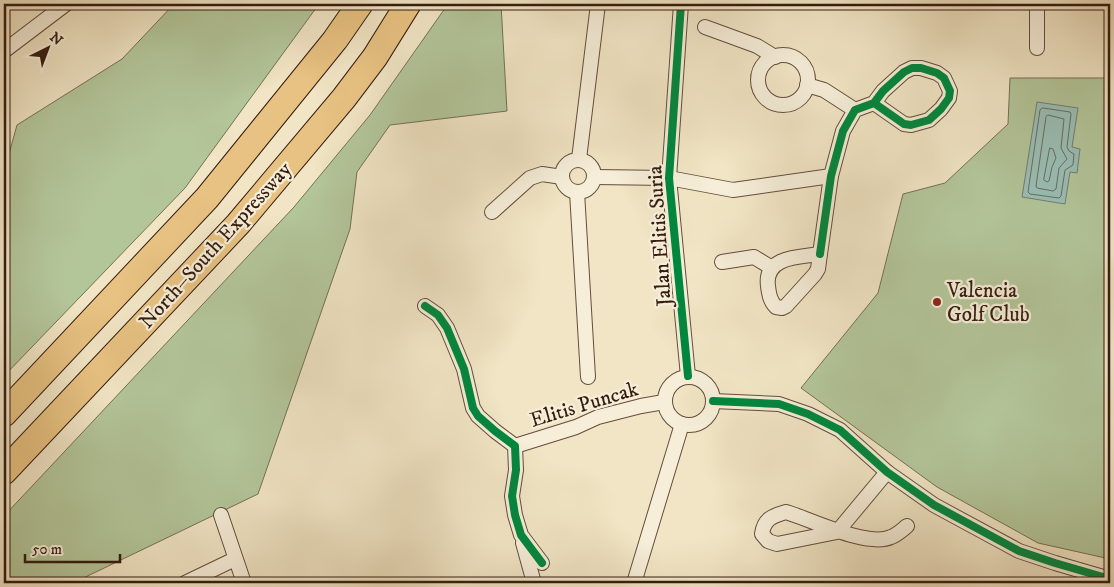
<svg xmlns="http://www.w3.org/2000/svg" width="1114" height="587" viewBox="0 0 1114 587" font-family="'IM FELL DW Pica',serif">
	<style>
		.green { fill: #b3c69a; stroke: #747154 }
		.water { fill: #9bbfb6; stroke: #727e73 }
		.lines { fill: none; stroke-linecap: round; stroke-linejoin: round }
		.shore { stroke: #686e62; stroke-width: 1 }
		.minor-casing { stroke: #634e3c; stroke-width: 16 }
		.motorway-casing { stroke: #341c0f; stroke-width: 27 }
		.minor { stroke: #f6eed9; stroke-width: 14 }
		.motorway { stroke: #e8c282; stroke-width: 25 }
		.cycleway-casing { stroke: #f6eed9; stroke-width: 11 }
		.cycleway { stroke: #00873e; stroke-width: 8 }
		.poi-dot { fill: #8f2418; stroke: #f6eed9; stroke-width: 2 }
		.labels { text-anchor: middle; stroke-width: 4.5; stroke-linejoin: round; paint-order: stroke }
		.street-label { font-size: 21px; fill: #341c0f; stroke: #f6eed9 }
		.poi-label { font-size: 21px; fill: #341c0f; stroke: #f6eed9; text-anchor: start }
	</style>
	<rect width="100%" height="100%" fill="#f1e5c5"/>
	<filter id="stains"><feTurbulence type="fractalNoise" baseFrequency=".004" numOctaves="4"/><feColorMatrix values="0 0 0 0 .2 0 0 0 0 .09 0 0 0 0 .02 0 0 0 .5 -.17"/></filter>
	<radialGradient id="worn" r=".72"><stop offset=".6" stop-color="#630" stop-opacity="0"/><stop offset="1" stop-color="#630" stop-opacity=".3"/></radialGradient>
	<g class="green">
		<path d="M174,4h145l-134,184 -181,188v-204l13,-47 105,-66z"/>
		<path d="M448,4h53l6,107 -117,14 -33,47 -7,57 -92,265 -185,89h-62l-7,-16v-51l290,-309 76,-92z"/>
		<path d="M1110,4v555l-72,-16 -101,-56 -136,-99 77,-95 25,-99 42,-11 63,-59 2,-46h97z"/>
	</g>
	<path class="water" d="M1037,102l41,6 -6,39 8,2 -3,24 -7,-1 -5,32 -43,-7z"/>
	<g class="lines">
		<g class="shore">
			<path d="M1043,108l27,4 1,2 -4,33 2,4 5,3 -1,11 -8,5 -4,26 -2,2 -29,-4 -2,-2 12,-82z"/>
			<path d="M1048,115l16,4 -3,29 6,11 -8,9 -3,21 -3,2 -16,-3 -1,-2 10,-69z"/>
			<path d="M1050,148l3,1 3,9 -4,9 -3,14 -2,1 -3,-2z"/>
		</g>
		<g class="minor-casing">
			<g id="minor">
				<path d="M681,4l-12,174 19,198"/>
				<path d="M1037,4v44"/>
				<path d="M705,27l52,19 18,11"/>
				<path d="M4,51l62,-47"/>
				<circle cx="783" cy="80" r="25"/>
				<path d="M807,85l17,5 31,20"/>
				<path d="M579,159l19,-155"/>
				<circle cx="578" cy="176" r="16"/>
				<path d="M595,177l74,1 64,12 98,-14"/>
				<path d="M577,192l11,185"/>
				<path d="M492,212l38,-34 12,-4 20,3"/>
				<path d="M820,254l11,-78 12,-45 12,-21 19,-7 9,-12 21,-19 8,-4h9l16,5 7,5 6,13 -1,7 -8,11 -12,11 -18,5 -7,-1 -30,-21"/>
				<path d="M820,254l-2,15 -3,5 -29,32 -4,2 -6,-1c-6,-6 -7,-13 -8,-21 -4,-30 32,-29 52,-32z"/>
				<path d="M722,262l32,-5 18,11"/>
				<path d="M425,306l13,9 9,13 17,41 9,39 5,8 17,15 20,15 1,24 -4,26 3,19 6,20 21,28"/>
				<circle cx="689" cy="401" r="24"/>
				<path d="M713,401l66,3 29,10 32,16 47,42 47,33 85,46 36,12 55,16"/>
				<path d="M515,446l61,-19 22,-10 43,-11 23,-4"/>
				<path d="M887,472l-50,60 -60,12 -9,-3 -6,-7c2,-15 10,-18 24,-22 24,7 82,36 105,25 6,-2 11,-7 16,-11"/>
				<path d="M221,515l23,68"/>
				<path d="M523,543l11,40"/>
				<path d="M185,583l50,-24"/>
				<path d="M634,583l48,-159"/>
			</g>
		</g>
		<g class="motorway-casing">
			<g id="motorway">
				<path d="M4,414l203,-216 128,-158 25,-36"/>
				<path d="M4,472l234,-248 106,-126 31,-41 33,-53"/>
			</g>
		</g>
		<use href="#minor" class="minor"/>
		<use href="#motorway" class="motorway"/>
		<g class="cycleway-casing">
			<g id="cycleway">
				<path d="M681,4l-12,174 19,198"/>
				<path d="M820,254l11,-78 12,-45 12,-21 19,-7 9,-12 21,-19 8,-4h9l16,5 7,5 6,13 -1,7 -8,11 -12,11 -18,5 -7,-1 -30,-21"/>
				<path d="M425,306l13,9 9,13 17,41 9,39 5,8 17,15 20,15 1,24 -4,26 3,19 6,20 21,28"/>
				<path d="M713,401l66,3 29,10 32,16 47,42 47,33 85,46 36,12 55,16"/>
			</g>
		</g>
		<use href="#cycleway" class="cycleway"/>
	</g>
	<circle class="poi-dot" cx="937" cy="302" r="5"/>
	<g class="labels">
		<g class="street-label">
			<text transform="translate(659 236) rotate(-94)" y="7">Jalan Elitis Suria</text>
			<text transform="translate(215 245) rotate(-48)" y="7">North–South Expressway</text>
			<text transform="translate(584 404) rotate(-17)" y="7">Elitis Puncak</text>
		</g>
		<g class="poi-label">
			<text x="947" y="297">Valencia<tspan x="947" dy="24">Golf Club</tspan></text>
		</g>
	</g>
	<rect width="1114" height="587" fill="none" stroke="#f1e5c5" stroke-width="20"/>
	<rect x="5" y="5" width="1104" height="577" fill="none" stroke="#341c0f" stroke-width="2.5"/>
	<rect x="10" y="10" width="1094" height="567" fill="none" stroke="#341c0f"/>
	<g transform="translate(48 48) rotate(42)" stroke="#f6eed9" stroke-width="4" paint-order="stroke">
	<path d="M0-4L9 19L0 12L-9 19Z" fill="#341c0f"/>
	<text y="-8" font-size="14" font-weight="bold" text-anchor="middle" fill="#341c0f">N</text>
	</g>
	<path d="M25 554v8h95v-8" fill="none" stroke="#341c0f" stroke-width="2.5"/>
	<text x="32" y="554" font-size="15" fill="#341c0f" stroke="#f6eed9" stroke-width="4" paint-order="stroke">50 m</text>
	<rect width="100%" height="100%" filter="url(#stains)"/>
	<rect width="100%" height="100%" fill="url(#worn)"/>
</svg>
